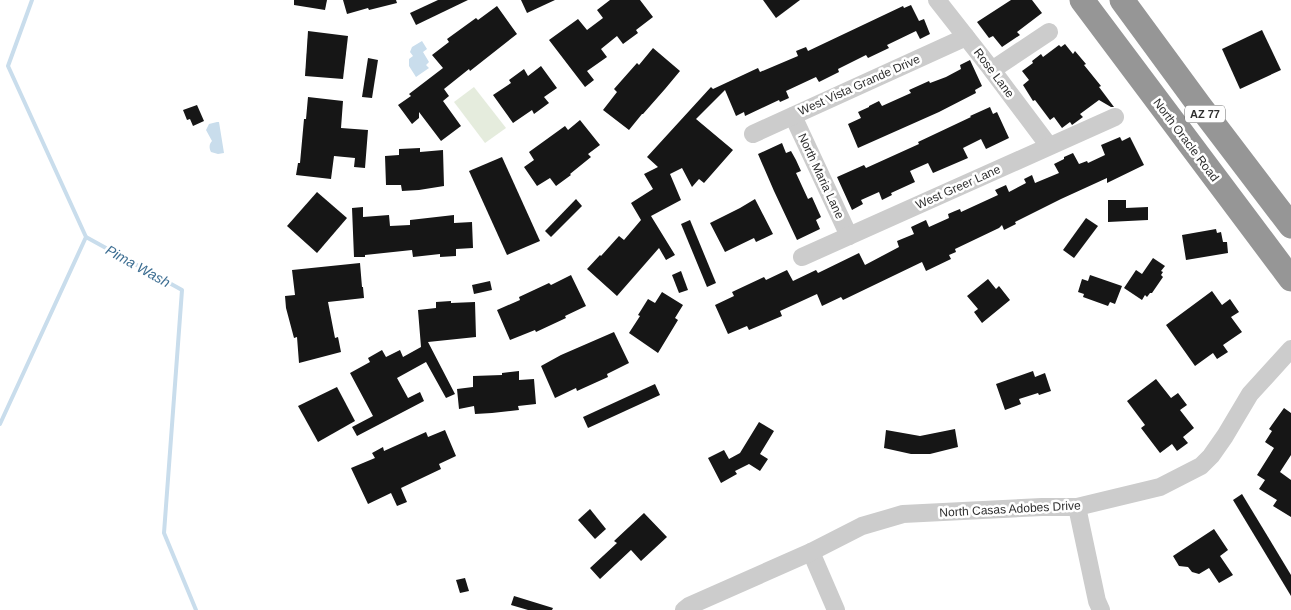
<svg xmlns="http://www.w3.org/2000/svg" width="1291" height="610" viewBox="0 0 1291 610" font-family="Helvetica,sans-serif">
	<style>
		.green { fill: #e5ecdd }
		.water { fill: #c9ddec }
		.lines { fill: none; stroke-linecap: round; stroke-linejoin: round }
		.stream { stroke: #c9ddec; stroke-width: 4 }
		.building { fill: #161616 }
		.minor { stroke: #ccc; stroke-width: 18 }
		.highway { stroke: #969696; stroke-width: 25 }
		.labels { text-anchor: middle; stroke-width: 5; stroke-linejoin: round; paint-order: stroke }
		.shield { fill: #fff; stroke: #6d6d6d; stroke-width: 1 }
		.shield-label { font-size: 11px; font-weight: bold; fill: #2f2f2f }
		.street-label { font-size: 12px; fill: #2f2f2f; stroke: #fff }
		.water-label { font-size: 14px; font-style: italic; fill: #3d6e92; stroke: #fff }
	</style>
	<rect width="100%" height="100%" fill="#fff"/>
	<path class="green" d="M474,87l32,41 -21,15 -31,-41z"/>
	<g class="water">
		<path d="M422,41l5,8 -4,3 6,10 -3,3 3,3 -13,9 -7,-11v-7l4,-3 -3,-4 2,-5z"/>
		<path d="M217,122h2l5,31 -6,1 -7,-2c-2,-4 -2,-8 1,-11l-6,-11 3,-6z"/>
	</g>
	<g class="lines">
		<g class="stream">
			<path d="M32,0l-24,66 78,171 96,53 -18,243 32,77"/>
			<path d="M0,424l86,-187"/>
		</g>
	</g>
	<g class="building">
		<path d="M294,0h33l-2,10 -31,-5z"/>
		<path d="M343,0h53l1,3 -28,7 -1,-2 -21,6z"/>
		<path d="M438,0h30l-52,25 -6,-12z"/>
		<path d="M521,0h34l-28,13z"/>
		<path d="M610,0h30l13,17 -17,13 2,3 -15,11 -6,-8 -16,13 6,8 -20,14 7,9 -9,7 -36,-47 29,-21 9,11 16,-12 -6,-8z"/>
		<path d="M763,0h37l-24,18z"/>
		<path d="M1011,0h21l10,13 -25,19 3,3 -18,12 -9,-11 -4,2 -12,-16z"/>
		<path d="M911,5l8,16 5,-2 6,15 -10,5 -4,-8 -29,14 2,3 -21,10 -2,-3 -28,14 1,3 -20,10 -3,-5 -30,14 3,7 -9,4 -1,-2 -34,16 -1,-4 -8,4 -11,-26 -29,29 37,31 -29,33 -5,-4 -7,8 -10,-19 -12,6 11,26 -30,16 24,39 -9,5 -7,-12 -42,48 -30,-27 13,-14 1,1 18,-20 5,4 17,-20 -10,-17 22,-14 -9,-15 14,-7 -11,-10 64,-70 2,2 45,-21 2,4 38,-16 -2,-5 10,-4 2,4 95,-45 1,2z"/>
		<path d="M497,6l20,28 -47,37 -1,-2 -25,20 5,7 -6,5 18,25 -20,15 -22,-29v6l-7,6 -14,-19 13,-9 -2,-2 34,-26 -11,-13 17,-13 -2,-3 29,-21 2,2z"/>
		<path d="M1262,30l19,40 -41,19 -18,-40z"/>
		<path d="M308,31l40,5 -5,43 -38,-3z"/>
		<path d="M1065,44l8,10 2,-3 11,13 -2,1 17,21 -2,1 15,20h-3l-12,-7 -19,14 3,3 -11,8 -2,-3 -8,6 -8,-11 -4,3 -15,-20 -2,1 -10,-16 6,-5 -7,-9 11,-8 -1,-2 9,-7 2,3 16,-12 2,2z"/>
		<path d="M653,48l27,23 -15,18 -22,25h-1l-13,16 -26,-20 14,-18 -3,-3 23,-26 2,2z"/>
		<path d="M368,58l10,2 -6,38 -10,-1z"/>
		<path d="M970,60l12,26 -7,4 1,3 -37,19 -81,36 -10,-24 13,-6 -3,-6 11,-5v-1l10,-5 3,5 29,-13 -2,-3 20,-9 1,2 16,-6 15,-8 -1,-4z"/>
		<path d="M541,66l16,22 -13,9 5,6 -15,11 -2,-4 -19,13 -20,-28 18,-12 -2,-3 15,-11 4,7z"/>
		<path d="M308,97l35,4 -2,27 27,2 -3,38 -11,-1 1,-9 -21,-2 -3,23 -35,-4 2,-12h2l4,-44h2z"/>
		<path d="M197,105l7,16 -11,5 -3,-7 -3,1 -4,-10z"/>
		<path d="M990,107l3,7 4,-2 12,26 -23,11 -5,-10 -18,9 5,10 -35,15 -5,-10 -18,8 5,11 -24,11 1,2 -10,5 -3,-8 -18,8 2,4 -11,6 -15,-33 27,-12 2,3 53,-24 -1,-2 53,-25 -1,-1z"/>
		<path d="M580,120l20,25 -12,9 3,3 -21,17 1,1 -15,11 -6,-8 -13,8 -13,-19 10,-7 -5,-8 36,-26 3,4z"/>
		<path d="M1120,137l2,4 8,-4 14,28 -37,18v-5l-46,21 -46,23 1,2 -12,6 -2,-5 -3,3 -44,21 1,3 -7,3 2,4 -25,12 -4,-9 -79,38 -2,-3 -19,9 -5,-12 -37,17 2,5 -33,14 -2,-4 -19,8 -13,-29 19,-9 -2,-4 32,-15 2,3 21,-10 6,11 23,-11 2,3 41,-20 6,12 34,-18 -2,-6 17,-7 -3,-7 15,-7 3,7 20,-9 -1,-4 7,-3 5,-2 1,3 37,-17 -3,-5 11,-5 3,7 17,-9 -2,-4 8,-4 3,8 24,-10 -5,-9 10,-5v-2l9,-4 6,11 8,-3 1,2 17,-8 -4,-10z"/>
		<path d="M782,143l4,10 5,-2 5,9 5,11 -5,2 12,26 4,-2 9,20 -5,3 4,9 -23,11 -23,-49 -16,-37z"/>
		<path d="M420,148v4l23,-2 1,36 -25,4 -17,1 -1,-6h-15l-1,-29 14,-1v-6z"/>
		<path d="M502,157l38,84 -33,14 -38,-84z"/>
		<path d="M317,192l30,26 -30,35 -30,-27z"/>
		<path d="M576,199l6,7 -31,31 -6,-6z"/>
		<path d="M755,199l18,35 -17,8 -2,-4 -29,14 -15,-29 30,-15z"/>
		<path d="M1108,200h18v8l22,-1v13l-40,2z"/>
		<path d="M363,207v10l26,-2 1,11 20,-1v-5l44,-5v8l18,-1 1,26 -17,1v7l-16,1v-3l-27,3 -1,-7 -47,5v2h-11l-2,-49z"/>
		<path d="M1086,218l12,8 -24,32 -11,-8z"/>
		<path d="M690,220l26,63 -9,4 -26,-63z"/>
		<path d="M1216,229l1,4 4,-1 2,10h4l1,11 -42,7 -4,-25z"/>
		<path d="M1153,258l12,8 -4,5 2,1 -2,3 2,2 -11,16h-2l-3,4 -2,-2 -3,5 -18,-12 12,-18 6,4z"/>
		<path d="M360,263l2,24h1l1,11 -36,4 7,36 3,-1 3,15 -42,11 -2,-26 -3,1 -8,-30 -1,-12 10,-1 -3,-25z"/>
		<path d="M681,271l7,19 -9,3 -7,-18z"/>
		<path d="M571,275l15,31 -21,10 1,2 -30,14 -1,-2 -25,10 -13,-30 23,-10 -1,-3 30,-14 2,2z"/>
		<path d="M1090,275l32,11 -7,18 -5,-2 -2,4 -25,-9 1,-3 -6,-2 4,-13 6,2z"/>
		<path d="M988,279l8,10 3,-3 11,14 -28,23 -8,-11 4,-3 -11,-13z"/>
		<path d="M490,281l2,9 -18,4 -2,-9z"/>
		<path d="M1212,291l10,14 8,-6 9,13 -8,5 11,15 -19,13 5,7 -11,7 -4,-6 -18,13 -29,-41z"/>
		<path d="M662,292l21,13 -8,13 3,2 -20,33 -29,-20 11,-17 -2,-1 10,-16 7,4z"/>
		<path d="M451,301v2l24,-1 1,35 -48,5 27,52 -9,4 -20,-36 -29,16 11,20 12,-6 4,9 -67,35 -5,-9 21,-11 -23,-43 20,-11 -2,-4 14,-8 4,7 14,-7 3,7 18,-10 -3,-37 18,-2v-6z"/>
		<path d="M614,332l15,31 -22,11 1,3 -31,14 -1,-3 -21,10 -14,-32 20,-11z"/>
		<path d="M519,371v9l15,-1 2,25 -18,2 1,4 -27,3 -17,1 -1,-8 -15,3 -2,-20 16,-2v-11l29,-1v-2z"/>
		<path d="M1033,371l2,6 10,-4 6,18 -12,4 -1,-2 -19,6 2,5 -16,6 -9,-26z"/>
		<path d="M1156,379l15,19 7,-5 9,12 -7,5 14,18 -11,9 5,6 -11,8 -5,-7 -12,9 -19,-25 4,-3 -18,-24z"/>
		<path d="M655,384l5,11 -72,33 -5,-11z"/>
		<path d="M337,387l18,34 -37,21 -20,-36z"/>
		<path d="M1284,408l7,5v42l-11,17 11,8v37l-18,-11 4,-6 -18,-11 6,-9 -8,-5 17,-27 -9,-6 7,-11 -3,-2z"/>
		<path d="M759,422l15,9 -14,23 8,5 -8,12 -11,-7 -14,7 2,3 -16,9 -13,-25 16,-8 5,9 11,-6z"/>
		<path d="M955,429l3,18 -28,7h-19l-27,-6 2,-18 34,6z"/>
		<path d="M445,430l11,26 -17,8 2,5 -40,19 6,14 -10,4 -6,-13 -23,11 -17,-36 24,-10 -3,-5 11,-6 1,4 42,-19 2,5z"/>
		<path d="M1242,494l49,81v21l-58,-96z"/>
		<path d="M590,509l16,20 -11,10 -17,-19z"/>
		<path d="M644,513l23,24 -26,24 -10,-11 -31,29 -10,-11 27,-25 -3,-2z"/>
		<path d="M1214,529l14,21 -8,6 13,19 -14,8 -10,-15 -10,6 -7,-2 -4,-5 -9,-1 -6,-10z"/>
		<path d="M465,578l4,13 -9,2 -4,-13z"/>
		<path d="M514,596l39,12 -1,2h-24l-17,-5z"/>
	</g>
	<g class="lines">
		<g class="minor">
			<path d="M937,0l55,70 57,76"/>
			<path d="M992,70l57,-38"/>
			<path d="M793,116l56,120"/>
			<path d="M753,134l213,-97"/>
			<path d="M802,257l313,-140"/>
			<path d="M1077,507l20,94 4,9"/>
			<path d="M811,552l25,58"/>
			<path d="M684,610l5,-4 122,-54 51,-26 41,-12 139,-7h35l83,-20 41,-21 10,-10 14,-20 25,-42 41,-45"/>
		</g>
		<g class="highway">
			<path d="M1082,0l209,279"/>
			<path d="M1122,0l77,105 92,121"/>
		</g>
	</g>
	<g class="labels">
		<rect class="shield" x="1185" y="105.5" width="40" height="17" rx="4"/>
		<g class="shield-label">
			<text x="1205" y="118">AZ 77</text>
		</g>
		<g class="street-label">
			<text transform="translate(994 73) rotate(53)" y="4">Rose Lane</text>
			<text transform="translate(859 85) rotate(-24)" y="4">West Vista Grande Drive</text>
			<text transform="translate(1186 140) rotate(53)" y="4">North Oracle Road</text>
			<text transform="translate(821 176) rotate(65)" y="4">North Maria Lane</text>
			<text transform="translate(958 187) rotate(-24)" y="4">West Greer Lane</text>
			<text transform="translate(1010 509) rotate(-3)" y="4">North Casas Adobes Drive</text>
		</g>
		<g class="water-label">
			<text transform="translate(138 266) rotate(29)" y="5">Pima Wash</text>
		</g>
	</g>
</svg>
